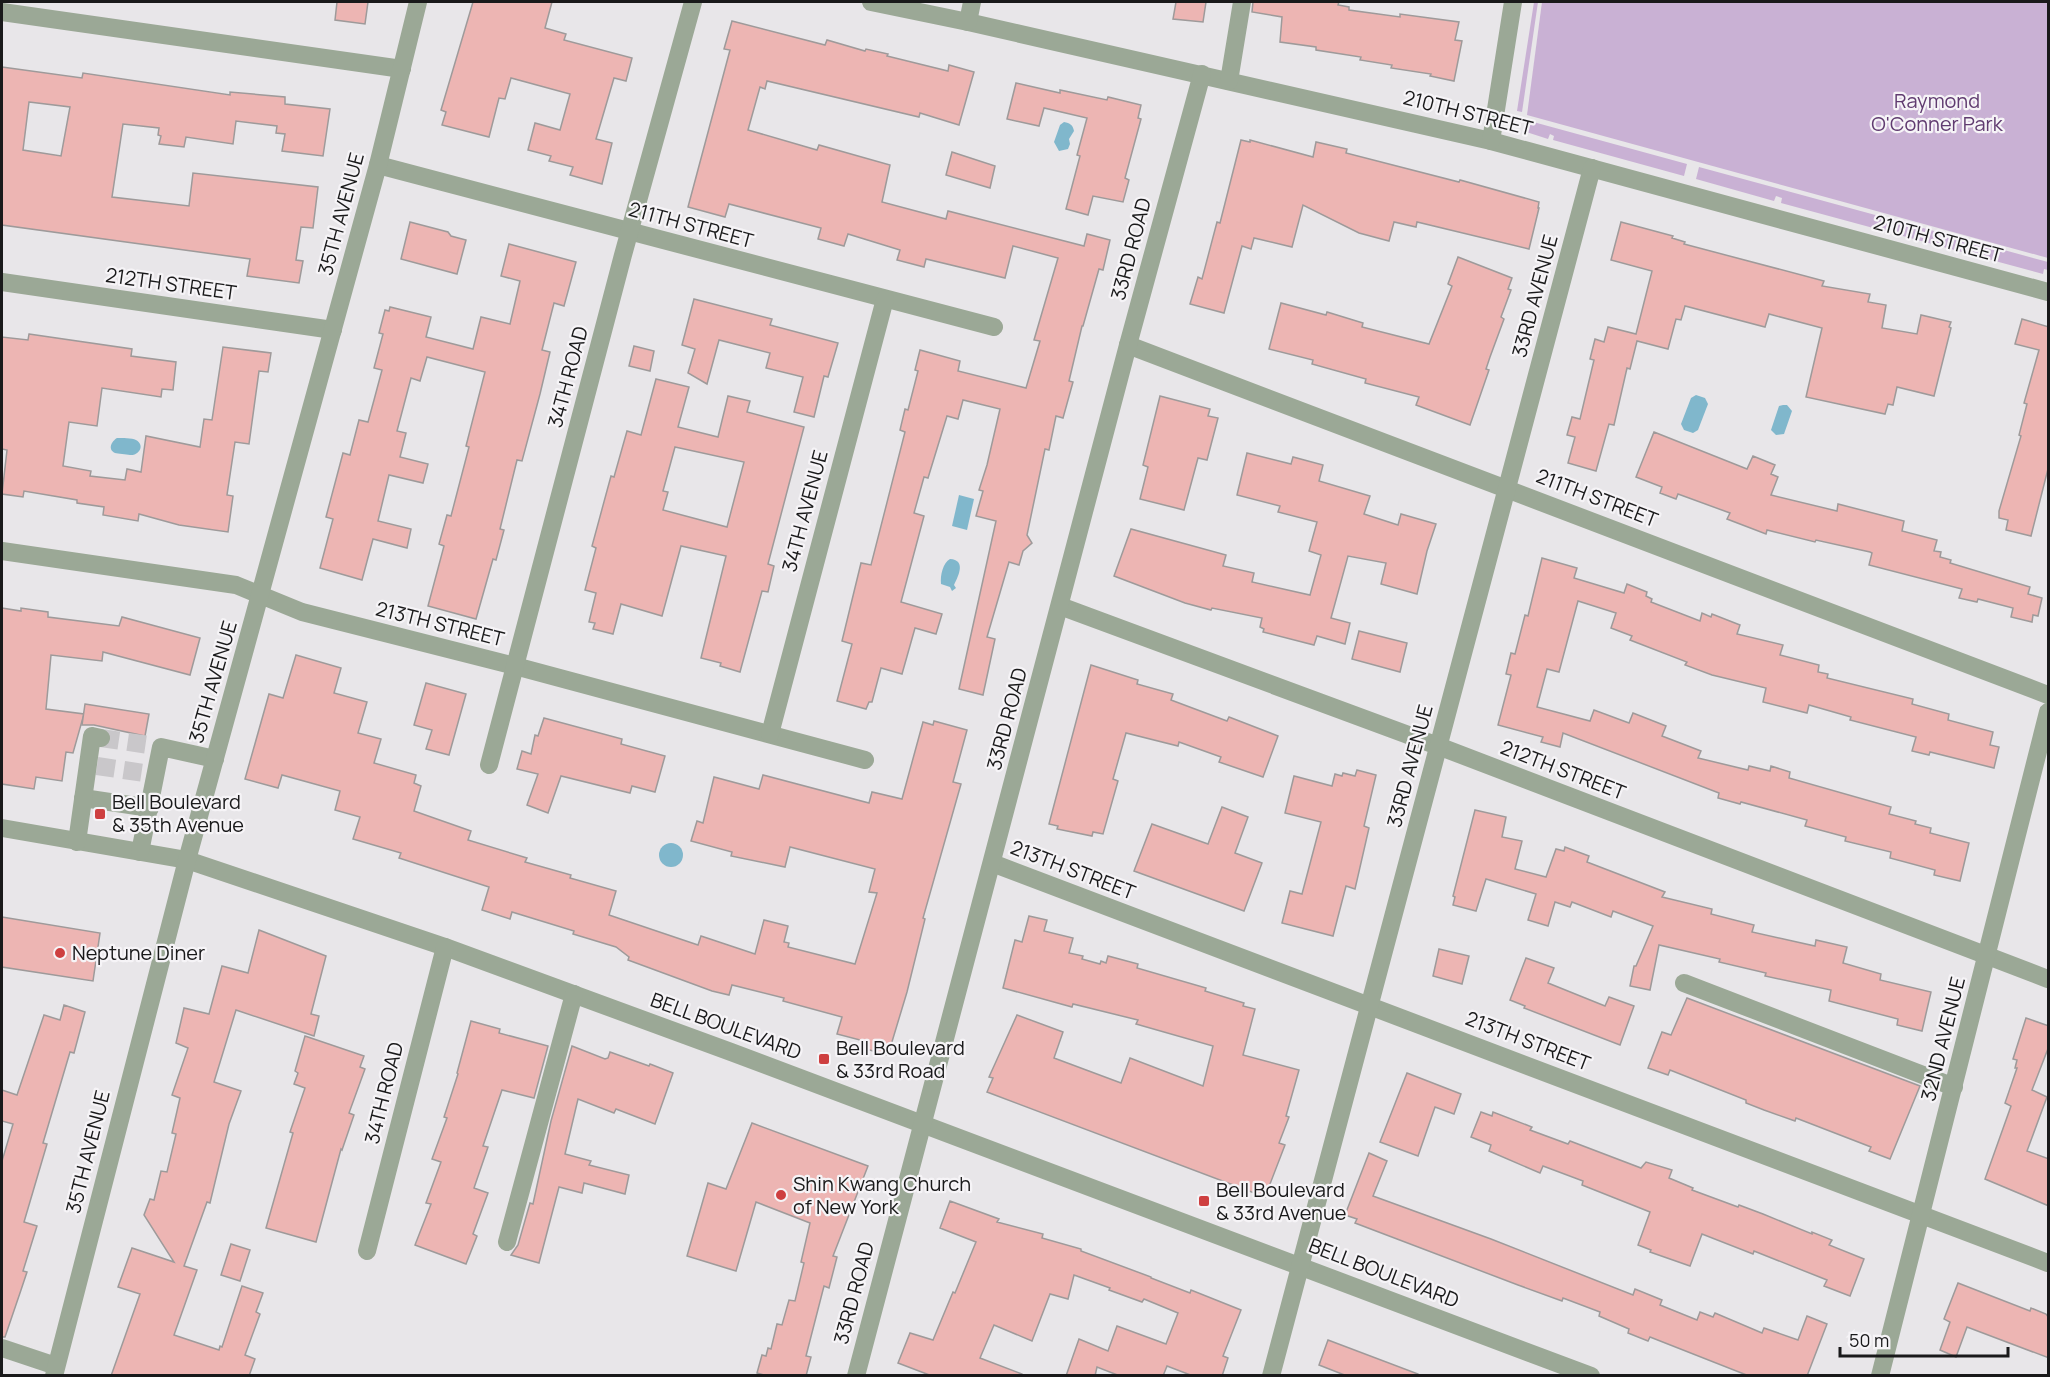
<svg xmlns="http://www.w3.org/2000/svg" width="2050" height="1377" viewBox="0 0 2050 1377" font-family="Manrope,sans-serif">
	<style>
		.green { fill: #c9b1d4 }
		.water { fill: #80b7cc }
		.building { fill: #edb5b3; stroke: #9e9a9a; stroke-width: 1.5; fill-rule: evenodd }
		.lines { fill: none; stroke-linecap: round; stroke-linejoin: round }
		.minor-tunnel { stroke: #c9c7ca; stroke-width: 18; stroke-dasharray: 18 9; stroke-linecap: butt }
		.minor { stroke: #9ba896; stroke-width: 18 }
		.poi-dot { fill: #ce3f40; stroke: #f6f4f7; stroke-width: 2 }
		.labels { text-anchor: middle; stroke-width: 4.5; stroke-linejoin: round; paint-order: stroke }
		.park-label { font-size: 20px; fill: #603b70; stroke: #f6f4f7 }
		.street-label { font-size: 20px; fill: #19191a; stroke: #f6f4f7 }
		.poi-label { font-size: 20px; fill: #19191a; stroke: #f6f4f7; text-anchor: start }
	</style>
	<rect width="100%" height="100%" fill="#e8e6e9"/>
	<g class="green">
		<path d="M1534,2h4l-16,110 -5,-1z"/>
		<path d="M1542,2h506v256l-521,-143z"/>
		<path d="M1526,120l161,44 -3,12 -131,-36 1,-4 -4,-2 -2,5 -25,-8z"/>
		<path d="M1699,167l349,95v8l-4,-1 -1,5 -262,-71 1,-5 -6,-2 -2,5 -78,-22z"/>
	</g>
	<g class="water">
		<path d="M1064,122c6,1 9,3 10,9l-5,8 1,5 -2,5 -9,2 -5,-9 6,-17z"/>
		<path d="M1696,395l9,3 3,6 -10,26 -5,3 -9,-3 -3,-6 10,-26z"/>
		<path d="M1783,405h4l5,6 -8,23 -8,1 -5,-5 8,-24z"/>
		<path d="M117,438c5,0 15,0 19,2 10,6 2,16 -6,15 -4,-1 -12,-1 -15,-2 -8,-4 -3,-12 2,-15z"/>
		<path d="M959,495l15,4 -7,31 -15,-4z"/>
		<path d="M950,559c16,1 9,16 4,26l2,3 -4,3 -2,-4 -9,-3c-1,-9 2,-21 9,-25z"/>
		<circle cx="671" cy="855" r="12"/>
	</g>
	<g class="building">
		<path d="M337,2h31l-3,22 -30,-4z"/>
		<path d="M473,2h79l-7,26 21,6 -2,6 68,18 -6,23 -12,-3 -18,61 16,4 -10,41 -32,-9 3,-8 -24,-6 2,-5 -23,-6 7,-27 25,7 10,-36 -59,-16 -6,21 -6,-1 -10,39 -47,-12 4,-13 -5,-2z"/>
		<path d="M1176,2h30l-3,20 -30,-3z"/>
		<path d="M1253,2h86l-1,3 11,2v3l51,7v-3l59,8 -4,18 7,1 -8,40 -24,-5 1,-2 -40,-6 1,-3 -32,-5 1,-3 -45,-7v-3l-36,-5 2,-25 -30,-5z"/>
		<path d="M732,21l93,24 2,-5 38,11 1,-2 22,5 -1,2 61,15 1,-6 25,7 -15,53 -39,-12 -1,4 -152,-36 -2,8 -5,-2 -12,43 69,20 2,-5 71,20 -8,37 64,17 2,-8 136,35 3,-12 23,6 -7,30 -4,-1 -16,57h-1l-13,55 4,1 -10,36 -7,-2 -7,34 -4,-1 -18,86 5,8 -9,8 -4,14 -10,-3 -22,75 8,2 -12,56 -24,-6 37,-168 -20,-5 7,-25 -4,-1 8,-25 13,-56 -37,-9 -5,19 -11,-3 -19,62 -4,-1 -10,36 10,3 -23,86 41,12 -6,20 -21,-6 -13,46 -21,-6 -9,34h-3l-3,7 -29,-8 15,-57 -10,-3 19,-78 10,2 34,-133 -5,-2 5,-21 3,1 10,-39 -3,-1 5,-20 40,11 -2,10 68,17 14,-47 -6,-1 24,-82 -45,-12 -8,32 -79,-19 -2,8 -27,-7 3,-10 -52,-16 -4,12 -26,-7 3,-11 -92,-24 -4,13 -37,-10 42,-157 -6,-1z"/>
		<path d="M2,67l80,11 1,-5 147,22v-3l55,5v7l45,5 -7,47 -41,-5 3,-17 -9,-1 1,-7 -41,-5 -3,23 -47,-7 -2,10 -25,-3 2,-8 -3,-1 1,-7 -36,-4 -11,73 77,9 4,-33 125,14 -5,41 -12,-1 -5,33 7,1 -4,22 -52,-7 3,-17 -248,-34zM29,102l41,5 -9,49 -38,-6z"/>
		<path d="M1016,83l44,10v-3l47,10 1,-3 33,8 -3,13 3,1 -16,59 4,2 -6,22 -30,-6 -5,19 -22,-6 14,-53 -3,-1 10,-37 -43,-10 -5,18 -32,-7z"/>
		<path d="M1241,140l9,2v-2l63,17 3,-15 31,7 -1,4 113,29 1,-2 79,22 -1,6h1l-10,41 -112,-27 -1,5 -22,-5 -5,19 -30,-8 -56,-28 -11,42 -38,-9 -3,11 -9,-3 -18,67 -34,-9 8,-27 4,2 15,-57 3,1z"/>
		<path d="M952,152l43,14 -5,22 -44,-13z"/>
		<path d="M410,222l38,10 3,4 15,4 -9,34 -56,-15z"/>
		<path d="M1621,222l52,14 -1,2 13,4 -1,2 140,37 -2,5 48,8 -2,8 18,3 -4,23 35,6 4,-19 30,7 -2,5 2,1 -17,68 -37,-9 -4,18 -5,-1 -3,10 -79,-17 16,-69 -53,-14 -4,13 -80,-21 -4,14 -5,-1 -8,30 -31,-8 -7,28 -3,-1 -13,57 -5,-1 -13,47 -28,-8 7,-26 -8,-2 5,-18 8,2 14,-59 -4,-1 5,-20 9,3 4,-15 28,7 16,-63 -41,-11z"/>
		<path d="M509,244l67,18 -12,44 -10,-3 -12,47 8,2 -10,42 -18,67 -5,-1 -17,69 4,1 -8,30 -3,-1 -17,60 -48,-13 16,-60 -5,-2 8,-29 4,1 18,-69 -3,-1 19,-74 -58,-15 -7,24 -9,-3 -14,53 9,2 -6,24 28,7 -5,19 -34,-8 -11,46 33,8 -4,19 -34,-9 -11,41 -42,-12 13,-49 -7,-2 17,-64 7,2 9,-35 9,2 6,-22 8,-30 -8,-2 9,-34 -4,-1 6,-23 4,1 1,-4 41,10 -5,20 47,12 8,-32 29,7 10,-43 -19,-5z"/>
		<path d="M1458,257l54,21 -4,11 3,1 -10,27 3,2 -14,38 -4,12 3,1 -19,55 -54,-20 3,-8 -54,-14 1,-4 -54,-15 1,-4 -44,-11 12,-46 45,12 1,-3 36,11 -1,4 67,17 23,-58 -4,-2z"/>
		<path d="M694,299l78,20 -2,6 68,18 -10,34 -4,-1 -10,41 -20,-5 9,-35 -37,-9 4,-15 -51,-13 -12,44 -19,-11 7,-24 -13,-4z"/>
		<path d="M2022,319l27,8v138l-18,71 -25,-6 2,-10 -9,-2v-7l22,-75 -2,-1 8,-31 -3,-1 15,-53 -24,-6z"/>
		<path d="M29,334l103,15 -1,7 45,6 -3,28 -11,-1 -1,8 -59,-9 -5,38 -28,-4 -6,44 28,5 -1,5 35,4 2,-11 14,3 5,-36 54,11 4,-28 8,1 11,-73 48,6 -3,19 -9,-1 -10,73 -14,-2 -8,53 6,1 -5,36 -49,-7 -40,-11 -1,7 -35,-6 1,-8 -27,-4v-3l-53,-9 -1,6 -21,-3 5,-44 -5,-1v-112l26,3z"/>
		<path d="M634,346l20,5 -4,20 -21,-5z"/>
		<path d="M656,379l33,8 -11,40 40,10 10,-41 22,5 -3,11 57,15 -36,137 6,2 -6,26 -6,-1 -22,81 -20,-6 1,-3 -20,-5 25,-102 -45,-10 -19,70 -41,-12 -8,30 -20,-5 2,-6 -6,-1 7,-29 -11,-3 11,-42 -4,-2 19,-70 3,1 13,-46 14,4zM675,447l69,15 -17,65 -64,-17 5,-18 -5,-1z"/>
		<path d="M1160,396l50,13 -2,7 10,2 -11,42 -9,-2 -14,52 -44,-11 8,-32 -5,-2z"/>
		<path d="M1654,432l93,37 6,-13 22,9 -4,9 7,3 -7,18 66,16 1,-7 66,17 -2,10 35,9 -3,11 7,1 -1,5 11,3 -1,3 80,24 -2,7 14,4 -4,18 -5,-1 -1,7 -21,-5 2,-9 -35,-9 -1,3 -18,-4 3,-9 -93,-24 3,-12 -2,-1 -54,-12 -1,2 -48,-12 -1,4 -39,-15 3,-6 -52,-19 -2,5 -16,-6 2,-6 -26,-10z"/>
		<path d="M1247,453l44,11 2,-7 30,8 -4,16 51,15 -6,18 34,11 3,-11 35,10 -9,27 -10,43 -36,-10 5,-21 -38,-7 -17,62 19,5 -5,21 -28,-8 -3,9 -51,-13 1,-3 -4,-2 2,-9 -50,-10 -1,2 -26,-7 -71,-27 17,-47 95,26 -3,11 31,7 -2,9 58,13 11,-40 -12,-4 8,-29 -39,-10 2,-6 -43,-11z"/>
		<path d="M1542,558l35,10 -3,10 50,15 3,-9 20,8 -1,4 6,3 -1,3 49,19 2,-8 9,4 1,-3 28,11 -3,9 46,11 -3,10 39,10 -1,7 10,2 -1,4 86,21 -1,5 37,10 -1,6 45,12 -3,13 9,2 -5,21 -64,-16 -1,3 -17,-4 4,-14 -66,-17 1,-3 -42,-12 -2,8 -44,-11 3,-14 -54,-13 -27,-10 2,-3 -57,-22 2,-4 -21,-8 5,-15 -38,-12 -19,71 -12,-3 -10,38 53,14 4,-11 35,13 4,-10 33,13 -4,10 39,15 -3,7 50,12 1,-4 21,5 1,-5 19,6 -1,6 102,29 -2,7 27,7 -1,3 16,4 -1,5 39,10 -9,38 -26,-6 1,-5 -45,-12 1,-6 -46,-11 1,-4 -41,-11 2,-6 -66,-18 -1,2 -22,-6 1,-5 -156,-60 -3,14 -19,-5 2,-5 -45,-12 13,-50 -5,-1 5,-21 4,1 10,-39 3,1z"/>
		<path d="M2,608l19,3v-3l27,4v5l71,9 3,-9 78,21 -10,37 -87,-23 -1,9 -51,-6 -5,54 38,5 -11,39 -7,-1 -4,29 -26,-4 -2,12 -32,-5z"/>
		<path d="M1359,631l48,12 -7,29 -48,-13z"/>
		<path d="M296,655l45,13 -7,25 33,9 -9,31 23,6 -7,24 42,12 -2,8 7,3 -7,25 57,20 -3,9 59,18 -2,4 46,13 -1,3 46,13 -7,24 89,30 3,-9 54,18 9,-34 24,6 -4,16 5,1 -1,4 67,17 22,-71 -8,-1 6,-23 -85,-22 -5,20 -54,-11 1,-4 -41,-11 6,-20 6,2 11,-46 45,12 4,-14 106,28 3,-11 30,7 21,-77 10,3 1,-4 33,9 -14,52 8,2 -38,134 2,1 -18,73 -19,63 -26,-7 2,-7 -27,-7 5,-17 -59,-16 1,-3 -52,-13 -3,10 -17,-4 -84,-31 1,-3 -13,-10 -43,-13 1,-3 -62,-19 -2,7 -28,-9 7,-23 -90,-29 2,-5 -48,-14 7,-22 -25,-7 5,-19 -58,-16 -4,13 -33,-9 24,-85 14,4z"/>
		<path d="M1091,665l47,15 -1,4 36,10 -2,6 56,21 2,-4 49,19 -15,41 -44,-15 2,-5 -42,-15 -1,4 -52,-13 -13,46 5,2 -15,53 -10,-2 -1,4 -35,-7 1,-3 -9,-2z"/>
		<path d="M426,683l40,11 -17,61 -23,-6 6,-19 -18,-5z"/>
		<path d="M85,704l64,10 -4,22 -51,-11h-12z"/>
		<path d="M544,718l78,21 -1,5 44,12 -10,36 -23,-6 -2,7 -69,-17 -13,37 -21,-8 11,-31 -21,-5 5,-18 9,3 4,-19 3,1z"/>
		<path d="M1357,770l19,5 -12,51 5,2 -14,61 -9,-3 -13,50 -51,-13 8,-32 12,3 19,-72 -36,-9 9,-37 38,10 3,-12 7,2 1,-3 12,3z"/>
		<path d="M1222,807l26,10 -13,36 27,10 -18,48 -110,-40 18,-47 56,20z"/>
		<path d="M1475,810l31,7 -4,20 20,4 -7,28 31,8 10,-28 8,2 1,-4 24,9 -2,6 78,30 -3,5 50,12 -1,5 43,11 -2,7 63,14 1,-6 31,7 -4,16 38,11 -1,6 51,12 -9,39 -25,-6 1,-6 -69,-18 2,-11 -66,-14 1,-3 -47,-11 1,-3 -61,-14 -9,45 -20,-4 4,-20h2l17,-40 -40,-15 -2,6 -39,-15 -2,5 -15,-5 -7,24 -20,-6 8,-26 -50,-15 -10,32 -23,-6 2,-8 -2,-1z"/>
		<path d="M1029,916l18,4 -3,11 29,7 -4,15 14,3 -1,3 18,5 1,-3 5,2 2,-7 30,8 -1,4 69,20 -1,3 39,12 -1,3 12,3 -12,46 56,15 -13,46 3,1 -10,26 6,2 -20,52 -278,-105 6,-14 -4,-1 5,-11 23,-51 46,17 -9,26 67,25 9,-25 73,28 10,-40 -77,-22 2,-4 -65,-16 -1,3 -69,-19 12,-48 7,2z"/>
		<path d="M2,917l98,16 -7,48 -91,-14z"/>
		<path d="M259,930l67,26 -15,58 8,2 -5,20 -78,-26 -22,72 27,9 -12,33 -19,79 -3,-1 -23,64 13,4 -23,65 45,15 1,-4 2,1 20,-61 21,7 -7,19 4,2 -15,41 10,4 -6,17h-138l29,-82 -22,-7 14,-39 42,14 -30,-47 6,-16 4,1 7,-29 6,1 9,-38 -4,-1 8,-35 -8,-3 16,-47 -12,-5 8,-35 25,6 13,-48 26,7z"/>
		<path d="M1439,949l30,7 -7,28 -29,-8z"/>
		<path d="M1526,958l28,10 -6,15 57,23 4,-9 25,9 -14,39 -96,-37 1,-2 -15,-6z"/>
		<path d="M1687,998l233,88 -30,73 -21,-8 2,-4 -75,-29 -1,3 -31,-11 -18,-7v-3l-76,-30 -2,5 -20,-7 14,-36 9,3z"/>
		<path d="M64,1005l21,7 -11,41 -4,-1 -27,91 4,1 -23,78 13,4 -14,45 4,1 -6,18 -16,47h-3v-176l11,-37 -11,-3v-31l15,5 27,-80 16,5z"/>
		<path d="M2026,1018l23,8v20l-17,44 15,7 -20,54 22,8v47l-64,-27 26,-73 -6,-3 12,-35h-2l2,-8 -4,-1z"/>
		<path d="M471,1021l29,8 -1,4 49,13 -14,52 -32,-8 -19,56 5,1 -14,41 14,5 -15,41 4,2 -11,28 -51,-19 16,-41 -5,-1 15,-41 -9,-3 15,-41 -3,-1 14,-43 -1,-1z"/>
		<path d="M305,1036l59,20 -4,11 5,2 -16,44 5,2 -12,35 -1,-1 -25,93 -50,-14 27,-95 -3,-1 15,-44 -11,-4 4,-11 -3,-2z"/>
		<path d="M572,1046l33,13 3,-1 2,-6 39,14 1,-2 23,9 -18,51 -39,-15 -2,4 -36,-14 -13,55 26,7 -2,4 40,10 -4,19 -41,-11 -2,10 -23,-6 -20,76 -28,-8 7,-10 12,-42 3,1 18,-83z"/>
		<path d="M1407,1073l54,21 -7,20 -19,-7 -17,49 -38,-14z"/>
		<path d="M1481,1112l11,4 1,-4 39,15 -2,3 38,14 2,-3 71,27 5,-6 26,8 -3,8 24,10 -1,2 46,17 1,-2 24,9 49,20v-2l20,8 -3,5 35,14 -14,37 -26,-10 3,-6 -73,-29 -1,3 -51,-20 -12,32 -40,-14 1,-2 -13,-5 12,-33 -68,-27 1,-4 -40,-15 -3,7 -51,-22 2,-6 -20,-8z"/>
		<path d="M752,1123l116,43 -35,90 4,1 -8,31 -5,-2 -18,70 5,1 -5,19h-39l-10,-3 5,-18 4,1 2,-8 3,1 6,-25 5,1 7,-25 6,1 9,-38 -3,-1 9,-39 -54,-21 -20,69 -49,-15 21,-73 18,6z"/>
		<path d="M1369,1153l18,8 -14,35 118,43 142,56 2,-6 27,11 -2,5 37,15 3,-8 13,5 2,-4 47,20 2,-5 34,12 9,-24 20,8 -20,52h-58l-99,-39 -2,4 -20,-8 1,-4 -30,-13 1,-4 -37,-14 -1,3 -44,-16 -163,-62 2,-4 -12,-4z"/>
		<path d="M950,1201l49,18 -2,3 46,12 -1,4 39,11v2l70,26v1l39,15 1,-3 50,20 -18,46 5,2 -6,18h-29l-26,-10 -4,10h-43l-23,-9 -2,9h-29l13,-37 29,12 9,-25 49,18 12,-31 -34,-14 -2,3 -33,-12 1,-2 -36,-13 -6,24 -18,-5 -18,47 -38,-16 -14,33 42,16v2h-90l-34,-13 12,-30 23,7 20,-48 2,1 21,-51 -36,-14z"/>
		<path d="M231,1244l19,6 -10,31 -19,-6z"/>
		<path d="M1958,1283l72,28 1,-3 15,6 3,4v40l-82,-31 -11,30 -16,-7 10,-28 -6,-3z"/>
		<path d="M1328,1340l90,34v2h-71l-28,-11z"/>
	</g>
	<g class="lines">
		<g class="minor-tunnel">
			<path d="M101,738l48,7"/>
			<path d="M97,766l47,7"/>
		</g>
		<g class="minor">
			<path d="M871,2l97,20 523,119 557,151"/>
			<path d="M2,12l400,57"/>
			<path d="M968,22l4,-20"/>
			<path d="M1229,81l13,-79"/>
			<path d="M1491,141l22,-139"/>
			<path d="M378,165l616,162"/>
			<path d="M2,282l331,48"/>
			<path d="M1128,345l920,350"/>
			<path d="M2,551l234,34 66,27 213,54 350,94"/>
			<path d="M1060,606l378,140 610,233"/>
			<path d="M770,734l115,-435"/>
			<path d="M489,765l134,-510 70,-253"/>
			<path d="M83,798l67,10"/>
			<path d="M2,828l185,32 258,87 286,105 860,324"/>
			<path d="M77,842l15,-106 9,2"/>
			<path d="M140,852l21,-105 54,12"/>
			<path d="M992,863l1056,400"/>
			<path d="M1684,983l270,104"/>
			<path d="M507,1242l67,-248"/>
			<path d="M367,1251l78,-304"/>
			<path d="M2,1348l54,18"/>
			<path d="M54,1376l133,-516 191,-695 40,-163"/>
			<path d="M856,1376l272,-1031 74,-271"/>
			<path d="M1271,1376l321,-1208"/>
			<path d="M1880,1376l168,-664"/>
		</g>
	</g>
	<g class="poi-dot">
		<rect x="94" y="808" width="12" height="12" rx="3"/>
		<circle cx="60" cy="953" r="6"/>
		<rect x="818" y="1053" width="12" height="12" rx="3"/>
		<circle cx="781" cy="1195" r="6"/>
		<rect x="1198" y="1195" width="12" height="12" rx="3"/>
	</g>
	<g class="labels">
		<g class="park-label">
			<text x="1937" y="108">Raymond<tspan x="1937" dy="23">O'Conner Park</tspan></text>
		</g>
		<g class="street-label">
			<text transform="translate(1468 113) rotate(14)" y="7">210TH STREET</text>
			<text transform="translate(341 214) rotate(-75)" y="7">35TH AVENUE</text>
			<text transform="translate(691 225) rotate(15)" y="7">211TH STREET</text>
			<text transform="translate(1938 239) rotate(15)" y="7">210TH STREET</text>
			<text transform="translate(1131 249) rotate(-75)" y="7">33RD ROAD</text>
			<text transform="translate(171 284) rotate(8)" y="7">212TH STREET</text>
			<text transform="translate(1535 296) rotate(-75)" y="7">33RD AVENUE</text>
			<text transform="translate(568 377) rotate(-75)" y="7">34TH ROAD</text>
			<text transform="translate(1597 498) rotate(21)" y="7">211TH STREET</text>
			<text transform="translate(805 511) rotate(-75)" y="7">34TH AVENUE</text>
			<text transform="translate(440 624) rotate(14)" y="7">213TH STREET</text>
			<text transform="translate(213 682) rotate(-74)" y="7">35TH AVENUE</text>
			<text transform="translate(1007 719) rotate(-75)" y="7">33RD ROAD</text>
			<text transform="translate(1410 766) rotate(-75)" y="7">33RD AVENUE</text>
			<text transform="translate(1563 770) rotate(21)" y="7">212TH STREET</text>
			<text transform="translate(1073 870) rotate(21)" y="7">213TH STREET</text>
			<text transform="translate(726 1026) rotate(20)" y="7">BELL BOULEVARD</text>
			<text transform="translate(1943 1039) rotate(-76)" y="7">32ND AVENUE</text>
			<text transform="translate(1528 1041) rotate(21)" y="7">213TH STREET</text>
			<text transform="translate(384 1093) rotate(-76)" y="7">34TH ROAD</text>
			<text transform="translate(88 1152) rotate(-76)" y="7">35TH AVENUE</text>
			<text transform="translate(1384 1273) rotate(21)" y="7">BELL BOULEVARD</text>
			<text transform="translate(854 1293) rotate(-75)" y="7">33RD ROAD</text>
		</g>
		<g class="poi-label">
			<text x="112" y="809">Bell Boulevard<tspan x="112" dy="23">&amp; 35th Avenue</tspan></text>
			<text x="72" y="960">Neptune Diner</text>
			<text x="836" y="1055">Bell Boulevard<tspan x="836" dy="23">&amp; 33rd Road</tspan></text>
			<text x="793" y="1191">Shin Kwang Church<tspan x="793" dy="23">of New York</tspan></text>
			<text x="1216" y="1197">Bell Boulevard<tspan x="1216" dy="23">&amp; 33rd Avenue</tspan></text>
		</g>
	</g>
	<rect width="2050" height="1377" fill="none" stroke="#19191a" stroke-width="6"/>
	<path d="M1840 1347v9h168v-9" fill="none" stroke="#19191a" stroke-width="3"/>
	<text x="1849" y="1347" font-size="18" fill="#19191a" stroke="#f6f4f7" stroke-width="4.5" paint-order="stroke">50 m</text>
</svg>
